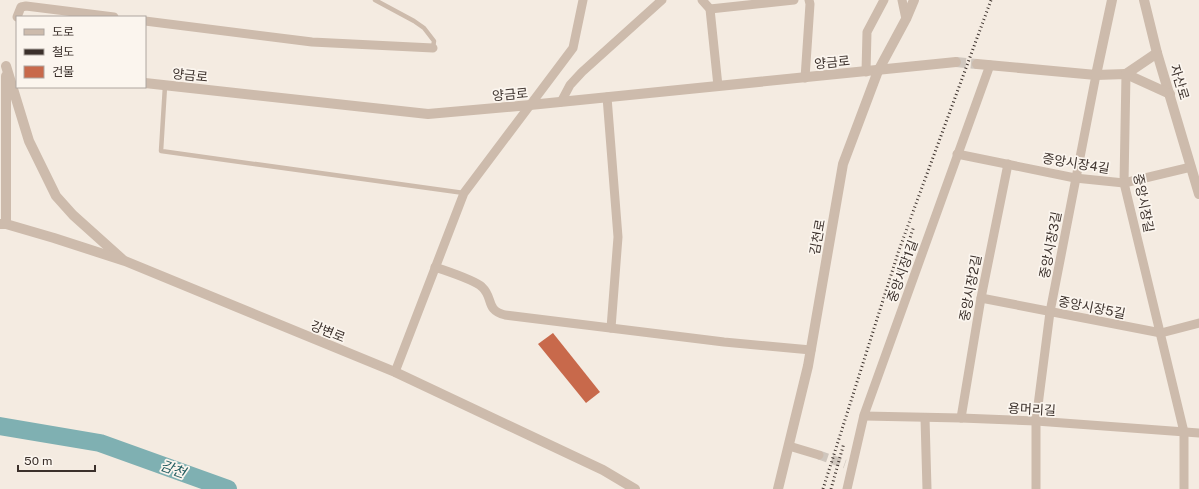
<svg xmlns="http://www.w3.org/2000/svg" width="1199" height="489" viewBox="0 0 1199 489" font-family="'Public Sans','Noto Sans KR',sans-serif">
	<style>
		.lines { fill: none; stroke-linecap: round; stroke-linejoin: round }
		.river { stroke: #7fb0b2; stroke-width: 18 }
		.building { fill: #c8694b }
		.minor-tunnel { stroke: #cfc6bd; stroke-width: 9; stroke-dasharray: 9 4.5; stroke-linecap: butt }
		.tertiary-tunnel { stroke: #cfc6bd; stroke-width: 10; stroke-dasharray: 10 5; stroke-linecap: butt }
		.service { stroke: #cdbbac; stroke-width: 4.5 }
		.minor { stroke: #cdbbac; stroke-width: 9 }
		.tertiary { stroke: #cdbbac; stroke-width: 10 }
		.rail { stroke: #3b302b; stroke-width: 3; stroke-dasharray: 1 3; stroke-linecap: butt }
		.labels { text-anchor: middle; stroke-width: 3.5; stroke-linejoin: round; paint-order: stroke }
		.street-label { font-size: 13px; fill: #3b302b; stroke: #fbf5ee }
		.water-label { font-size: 14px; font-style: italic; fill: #1f5a5e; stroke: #fbf5ee }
	</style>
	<rect width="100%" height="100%" fill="#f4ebe1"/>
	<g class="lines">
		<path class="river" d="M0,426l100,17 128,46"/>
	</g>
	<path class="building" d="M553,333l47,59 -14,11 -48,-59z"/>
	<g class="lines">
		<path class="minor-tunnel" d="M819,455l26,9"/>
		<path class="tertiary-tunnel" d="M956,62l21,2"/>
		<g class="service">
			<path d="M375,0l39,21 10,7 10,13 -1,7"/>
			<path d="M165,86l-4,65 303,42"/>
		</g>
		<g class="minor">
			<path d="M702,0l8,9 8,77"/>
			<path d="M902,0l4,19"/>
			<path d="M710,9l84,-9"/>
			<path d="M17,17l4,-10 5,-1 88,11"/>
			<path d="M145,21l167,21 121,6"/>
			<path d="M866,72l1,-40 17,-32"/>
			<path d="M1126,74l-2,109 60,249v57"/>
			<path d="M805,78l5,-74 -1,-4"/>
			<path d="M607,97l11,140 -7,91"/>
			<path d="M561,102l9,-17 12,-13 80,-72"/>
			<path d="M957,154l118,24 49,5 67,-16"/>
			<path d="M435,267c11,4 40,13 47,20 12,11 3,23 23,28l219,27 87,8"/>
			<path d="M981,298l180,35 38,-10"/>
			<path d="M395,372l69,-179 109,-145 10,-48"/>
			<path d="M864,416l97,2 75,3 163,12"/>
			<path d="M925,418l2,71"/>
			<path d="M961,418l20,-120 27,-134"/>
			<path d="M789,446l30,9"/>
			<path d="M847,489l17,-74 126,-350"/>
			<path d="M1036,489v-68l14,-109 46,-237"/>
		</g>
		<g class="tertiary">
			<path d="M1144,0l13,53 42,141"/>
			<path d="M977,64l119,11 30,-1 44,20"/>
			<path d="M6,66l23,75 27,55 17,19 49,44"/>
			<path d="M1126,74l31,-21"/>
			<path d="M1096,75l16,-75"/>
			<path d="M145,83l283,31 102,-9 426,-43"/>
			<path d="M0,224h6l48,14 71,23 270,111 208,98 32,19"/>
			<path d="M6,224v-148"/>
			<path d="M778,489l30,-123 35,-202 35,-93 28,-52 8,-19"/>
		</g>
		<g class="rail">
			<path d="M891,294l23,-68"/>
			<path d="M823,489l76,-239 92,-250"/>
			<path d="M831,489l13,-46"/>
		</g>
	</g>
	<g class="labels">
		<g class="street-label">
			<text transform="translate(832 62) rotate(-6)" y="5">양금로</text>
			<text transform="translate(190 75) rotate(6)" y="5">양금로</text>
			<text transform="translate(1180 82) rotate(73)" y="5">자산로</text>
			<text transform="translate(510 94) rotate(-5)" y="5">양금로</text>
			<text transform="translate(1076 163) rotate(9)" y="5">중앙시장4길</text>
			<text transform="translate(1144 203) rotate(79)" y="5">중앙시장길</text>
			<text transform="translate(817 237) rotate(-80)" y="5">김천로</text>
			<text transform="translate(1050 245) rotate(-79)" y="5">중앙시장3길</text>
			<text transform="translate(902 271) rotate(-70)" y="5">중앙시장1길</text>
			<text transform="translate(970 288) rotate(-79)" y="5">중앙시장2길</text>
			<text transform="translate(1092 307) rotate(11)" y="5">중앙시장5길</text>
			<text transform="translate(328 331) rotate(22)" y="5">강변로</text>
			<text transform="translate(1032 409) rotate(3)" y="5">용머리길</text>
		</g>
		<g class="water-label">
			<text transform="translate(173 469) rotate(20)" y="5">감천</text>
		</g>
	</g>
	<rect x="16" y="16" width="130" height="72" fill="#fbf5ee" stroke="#aea6a0"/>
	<rect x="24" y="29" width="20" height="6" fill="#cdbbac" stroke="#aea6a0"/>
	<text x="52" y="36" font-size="12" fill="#3b302b">도로</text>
	<rect x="24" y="49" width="20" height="6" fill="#3b302b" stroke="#aea6a0"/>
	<text x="52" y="56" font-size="12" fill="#3b302b">철도</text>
	<rect x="24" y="66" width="20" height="12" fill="#c8694b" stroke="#aea6a0"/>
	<text x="52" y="76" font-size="12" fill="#3b302b">건물</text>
	<path d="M18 465v6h77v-6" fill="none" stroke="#3b302b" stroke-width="2"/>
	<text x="24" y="465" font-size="12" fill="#3b302b" stroke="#fbf5ee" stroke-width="3" paint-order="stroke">50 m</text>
</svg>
